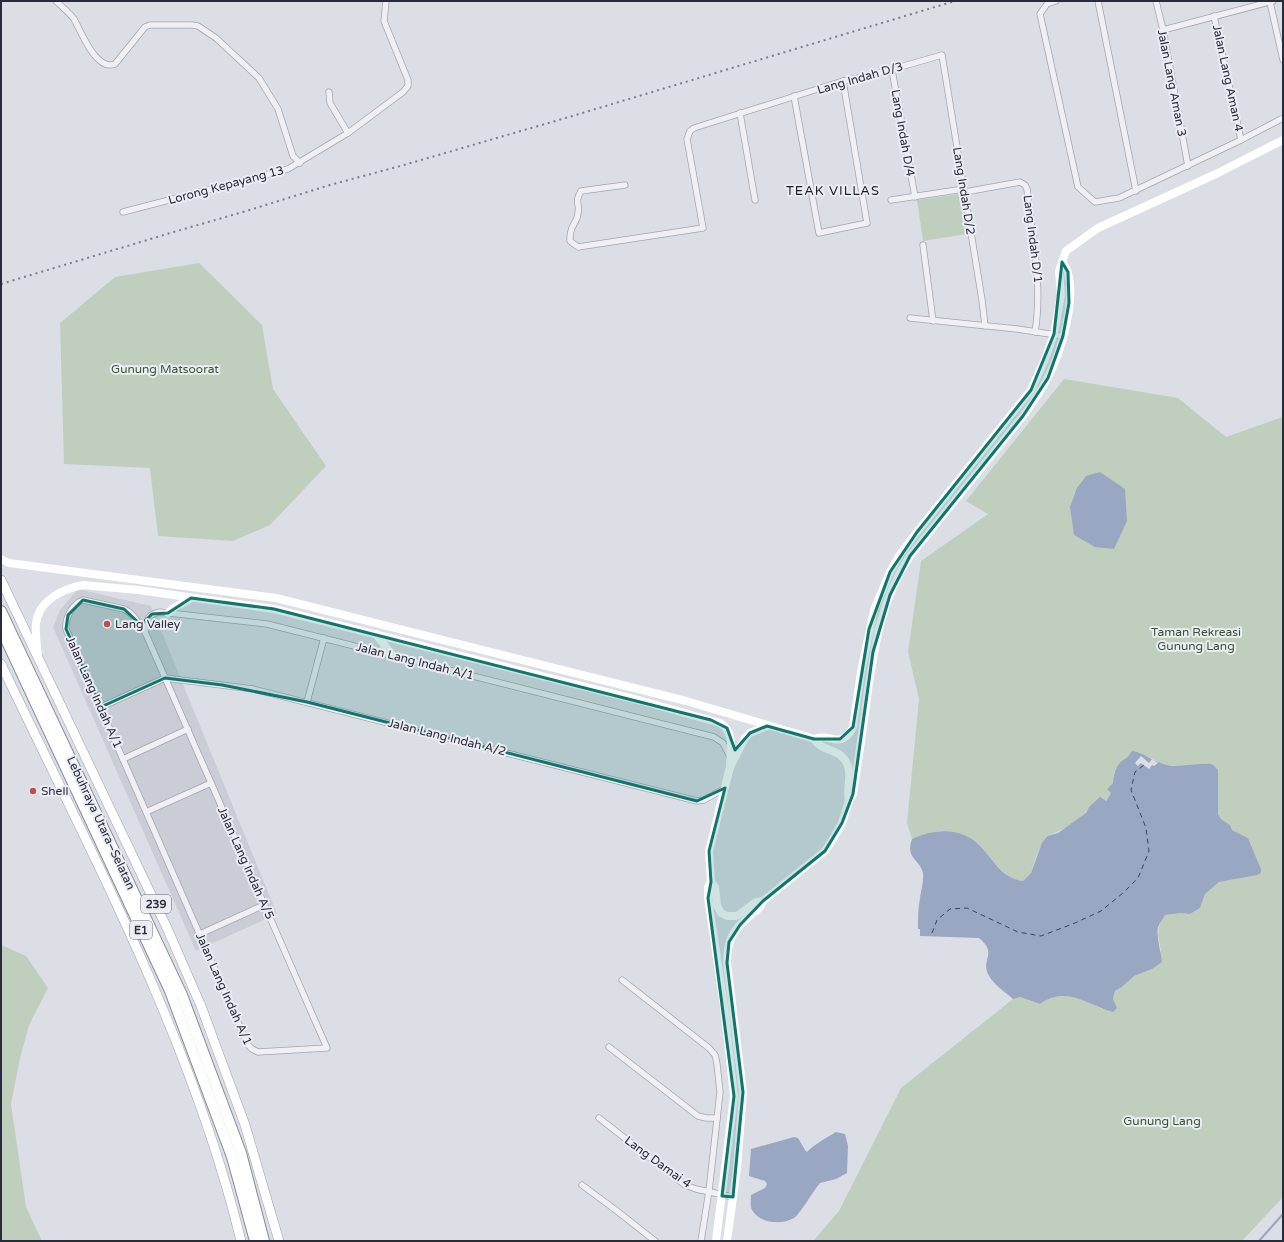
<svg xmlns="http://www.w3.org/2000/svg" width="1284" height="1242" viewBox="0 0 1284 1242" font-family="'Varela Round',sans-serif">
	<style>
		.built { fill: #cbcdd6 }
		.green { fill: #c0cebe }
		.water { fill: #9aa7c2 }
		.pier { fill: #dcdee5 }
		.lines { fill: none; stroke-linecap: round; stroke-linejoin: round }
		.stream { stroke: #9aa7c2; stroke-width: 2 }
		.ferry { stroke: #364469; stroke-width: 1; stroke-dasharray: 5 4; stroke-linecap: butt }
		.street-casing { stroke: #a2a5ae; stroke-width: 7 }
		.primary-casing { stroke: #9da1af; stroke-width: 10 }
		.highway-casing { stroke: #858a9a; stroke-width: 12 }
		.street { stroke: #efeff4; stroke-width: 5.5 }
		.secondary { stroke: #fff; stroke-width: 8 }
		.primary { stroke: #fff; stroke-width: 9 }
		.highway { stroke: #fff; stroke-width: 10 }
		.rail { stroke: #787c8d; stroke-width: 2; stroke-dasharray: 2 4; stroke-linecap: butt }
		.marked { fill: #0f766e; fill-opacity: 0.2; stroke: #0f766e; stroke-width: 3; stroke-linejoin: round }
		.poi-dot { fill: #bf4e4c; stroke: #ebedf3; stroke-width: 1.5 }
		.labels { text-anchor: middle; stroke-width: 4; stroke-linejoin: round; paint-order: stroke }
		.shield { fill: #ebedf3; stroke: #626572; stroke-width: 1 }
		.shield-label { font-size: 11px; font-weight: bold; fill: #282b3a }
		.street-label { font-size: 12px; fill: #282b3a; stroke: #ebedf3 }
		.park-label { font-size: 12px; fill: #375436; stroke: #ebedf3 }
		.poi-label { font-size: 12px; fill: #282b3a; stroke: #ebedf3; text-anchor: start }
		.neighbourhood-label { font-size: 13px; letter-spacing: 1px; fill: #1a1d2a; stroke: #ebedf3 }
	</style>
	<rect width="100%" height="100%" fill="#dcdee5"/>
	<path class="built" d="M78,589l73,17 126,308 -81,37 -143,-324 7,-17z"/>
	<g class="green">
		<path d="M960,194l7,40 -44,7 -6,-41z"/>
		<path d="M199,263l63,62 11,64 53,77 -56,59 -37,16 -75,-5 -8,-68 -86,-4 -4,-141 55,-46z"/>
		<path d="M1064,379l114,19 48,39 57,-20v780l-41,44h-429l26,-30 62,-123 112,-89 7,-2 20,7c3,-2 5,-4 8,-5 16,-8 40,1 54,10l11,-10 2,-8 7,-4 12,-11 18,-7 9,-18 -3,-16 1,-9 6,-11 16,-2 9,1 10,-6 5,-14 14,-12 42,-9v-4l-13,-31 -16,-8 -2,-5 -9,-6 -3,-5v-9l-8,-41 -24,2 -23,-1 -11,-7 -22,-4 -2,4c-9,6 -16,13 -15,25l-6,6 4,4 -6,8 -16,6c-6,13 -29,25 -43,29l-10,21 -5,16 -8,8 -8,-1 -7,-4 -15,-14 -12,-15 -42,-16 -27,8 -5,-16 12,-124 -11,-47 13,-91 67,-47 -22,-13z"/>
		<path d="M1,945l25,11 22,32 -19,37 -9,33 -9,46 15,103 16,34h-41z"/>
	</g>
	<g class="water">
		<path d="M1100,472l25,17 2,32 -13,28 -19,-2 -21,-12 -4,-28 7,-19 9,-12z"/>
		<path d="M1133,751c16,4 24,14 41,15 10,0 28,-3 37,-2 3,1 5,4 7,6v44l3,5 9,6 2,5 16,8 13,31v4l-4,2 -38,7 -14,12 -5,14 -10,6 -9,-1 -16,2c-2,4 -5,8 -7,12 -2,9 3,25 4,35l-10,7 -18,7 -12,11 -7,4 -2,8 4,9 -4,4c-25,-7 -47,-27 -73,-8l-20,-7 -7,2c-8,-7 -20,-15 -25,-25 -7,-16 10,-20 -9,-36l-59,-2v-7h-2c0,-10 0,-21 2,-31 1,-8 4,-17 3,-25 -3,-14 -18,-14 -11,-34 24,-11 51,-12 69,8 13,14 22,32 42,34l8,-8 11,-30 5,-7 11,-3 28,-20 3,-6 11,-10 6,4 5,-8 -4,-4 6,-6c0,-6 3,-18 9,-22 5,-4 5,-2 9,-9z"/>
		<path d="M836,1132l9,2 3,12 -1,27 -11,6 -16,4c-6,7 -20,31 -26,35 -12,7 -34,6 -42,-8 -2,-4 -1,-10 -1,-15l14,-7 2,-4 -2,-3 -16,-5 2,-27 43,-12 4,1 7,12 2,2c8,-8 19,-14 29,-20z"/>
	</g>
	<path class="pier" d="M1141,756l8,7 3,-4 6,4 -4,3 -2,-1 -3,4 -8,-6 -3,3 -3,-3z"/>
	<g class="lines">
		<path class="stream" d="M1259,1241l24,-27"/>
		<path class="ferry" d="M932,933l5,-13 13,-11 17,-1 51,24 23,4 34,-13 26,-12 22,-18 15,-15 11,-27 -3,-23 -15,-38 4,-18 9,-7"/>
		<g class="street-casing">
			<g id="street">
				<path d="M56,1c6,6 13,11 18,18 7,12 22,53 41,45l30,-37 5,-2h42l6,1 18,12 43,40 19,31 15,47 7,7"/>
				<path d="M1056,1l-9,3 -7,10 38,173 17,15 24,-4 122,-58 42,-22"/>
				<path d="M1098,1l38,190"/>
				<path d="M1156,1l7,29 25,136"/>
				<path d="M1270,2l13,58"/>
				<path d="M1214,16l27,124"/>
				<path d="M1163,30l110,-29"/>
				<path d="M892,70l23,127"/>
				<path d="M329,92l1,11 18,30"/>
				<path d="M794,96l25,137 48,-10 -24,-142"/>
				<path d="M740,113l15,87"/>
				<path d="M625,185l-44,6c-7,12 -1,12 -3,22 0,7 -6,12 -7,18 -1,3 -1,7 -1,10l8,6 125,-19 -16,-89 3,-8 4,-3 149,-47 26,-5 73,-21 40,245 3,26"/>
				<path d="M965,192l55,-10 5,3 2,4c5,48 16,95 8,143"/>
				<path d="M891,200l73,-11"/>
				<path d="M123,212l165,-43 60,-36 55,-41 5,-6v-6l-24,-59 2,-20"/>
				<path d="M923,245l10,76"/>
				<path d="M910,318l107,11 46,7"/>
				<path d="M83,600l41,9c11,5 14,15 21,23l182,416 -69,4 -6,-3 -4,-4 -182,-416c-1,-11 6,-25 17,-29z"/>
				<path d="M145,632c3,-11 0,-17 15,-20l107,12 447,113 9,6 6,12"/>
				<path d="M165,678l88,11 444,112 7,-1 20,-11"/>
				<path d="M307,702l17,-64"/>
				<path d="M101,707l64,-29"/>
				<path d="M123,759l65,-30"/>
				<path d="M146,812l65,-29"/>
				<path d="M200,934l64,-29"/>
				<path d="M622,980l87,68 6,7 2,9 3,28 -11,99 -8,50"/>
				<path d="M609,1047l89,69 8,2h11"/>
				<path d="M599,1118l86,67 11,4 37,8"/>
				<path d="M582,1185l35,26 38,30"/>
			</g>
		</g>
		<g class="primary-casing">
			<g id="primary">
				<path d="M1,580l166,348 34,78 44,119 34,116"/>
				<path d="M1,664c89,187 191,375 240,577"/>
			</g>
		</g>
		<g class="highway-casing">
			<g id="highway">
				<path d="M1,611l181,384 59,158 23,88"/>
				<path d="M1,629l169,362 62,166 23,84"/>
			</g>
		</g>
		<use href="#street" class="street"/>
		<g class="secondary">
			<path d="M1,559l8,4 267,35 410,103 122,36 6,2c8,14 27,8 34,27 4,11 -2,23 1,35"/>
			<path d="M168,613c6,-8 16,-9 23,-15"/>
			<path d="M376,634l16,21"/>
			<path d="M38,656c-1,-10 -3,-21 -2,-32 2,-23 26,-35 47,-39l55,5 136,19 368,92 78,22c16,10 10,28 10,44"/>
			<path d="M814,739c15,-7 27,12 39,-12l8,-55 13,-62 16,-38 9,-16 18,-24 114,-142 14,-31 9,-25 7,-39 -2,-24 7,-20 32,-23 118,-54 67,-34"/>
			<path d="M711,882l-3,5v11l16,108 10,90 -18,145"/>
			<path d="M763,901l-7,1 -16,12 -4,2h-9l-6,-3 -4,-8 -2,-18 -4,-5 -2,-31 21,-84 15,-29 5,-5 17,-7"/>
			<path d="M727,1241l10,-73 6,-76 -16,-129c0,-23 6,-34 24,-48 5,-4 10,-7 12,-14l62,-50 8,-12 9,-16 7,-22 4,-7c5,-32 10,-64 14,-97 7,-49 14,-98 43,-141l113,-140c9,-12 18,-25 25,-39 13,-25 28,-76 20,-104 -1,-4 -4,-8 -6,-11"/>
		</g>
		<use href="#primary" class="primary"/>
		<use href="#highway" class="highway"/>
		<path class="rail" d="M1,284l176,-53 66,-19 87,-27 74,-20 165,-48 386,-116"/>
	</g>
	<path class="marked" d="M1062,262l6,10 1,31 -6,33 -15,42 -25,38 -113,140 -20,39 -17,57 -20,142 -11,29 -17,28 -62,50 -23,24 -11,17 -2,21 16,129 -10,105 -11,-1 12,-100 -26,-198 3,-16 -2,-31 16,-63 -28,13 -390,-99 -85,-17 -57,-7 -64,29 -35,-78 2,-14 15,-15 41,9 17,16 11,-11 16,-1 23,-15 83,11 437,111 16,8 8,22 15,-17 17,-7 47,13h26l13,-12 16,-98 21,-57 27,-40 114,-142 23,-56z"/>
	<g class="poi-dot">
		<circle cx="107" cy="624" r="4"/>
		<circle cx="33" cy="791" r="4"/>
	</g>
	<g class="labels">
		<g class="shield">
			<rect x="141" y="895" width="30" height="18" rx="3"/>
			<rect x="130" y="921" width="22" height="18" rx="3"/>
		</g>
		<g class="shield-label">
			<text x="156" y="908">239</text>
			<text x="141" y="934">E1</text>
		</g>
		<g class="street-label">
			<text transform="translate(860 78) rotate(-16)" y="4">Lang Indah D/3</text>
			<text transform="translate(1228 78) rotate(78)" y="4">Jalan Lang Aman 4</text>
			<text transform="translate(1172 83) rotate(79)" y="4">Jalan Lang Aman 3</text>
			<text transform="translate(903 133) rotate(80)" y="4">Lang Indah D/4</text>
			<text transform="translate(226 185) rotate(-15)" y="4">Lorong Kepayang 13</text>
			<text transform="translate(964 191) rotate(81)" y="4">Lang Indah D/2</text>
			<text transform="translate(1033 239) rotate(83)" y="4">Lang Indah D/1</text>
			<text transform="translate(415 661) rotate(14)" y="4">Jalan Lang Indah A/1</text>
			<text transform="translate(94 692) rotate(66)" y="4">Jalan Lang Indah A/1</text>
			<text transform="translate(447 737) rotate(14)" y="4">Jalan Lang Indah A/2</text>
			<text transform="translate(101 823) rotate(65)" y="4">Lebuhraya Utara–Selatan</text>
			<text transform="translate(246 863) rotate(66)" y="4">Jalan Lang Indah A/5</text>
			<text transform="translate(224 989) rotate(66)" y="4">Jalan Lang Indah A/1</text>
			<text transform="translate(658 1162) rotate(36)" y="4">Lang Damai 4</text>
		</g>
		<g class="park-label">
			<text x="165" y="373">Gunung Matsoorat</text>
			<text x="1196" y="636">Taman Rekreasi<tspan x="1196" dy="14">Gunung Lang</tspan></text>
			<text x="1162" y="1125">Gunung Lang</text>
		</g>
		<g class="poi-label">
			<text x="115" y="628">Lang Valley</text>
			<text x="41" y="795">Shell</text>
		</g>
		<g class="neighbourhood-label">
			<text x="833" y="195">TEAK VILLAS</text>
		</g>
	</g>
	<rect width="1284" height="1242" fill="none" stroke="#282b3a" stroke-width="4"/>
</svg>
